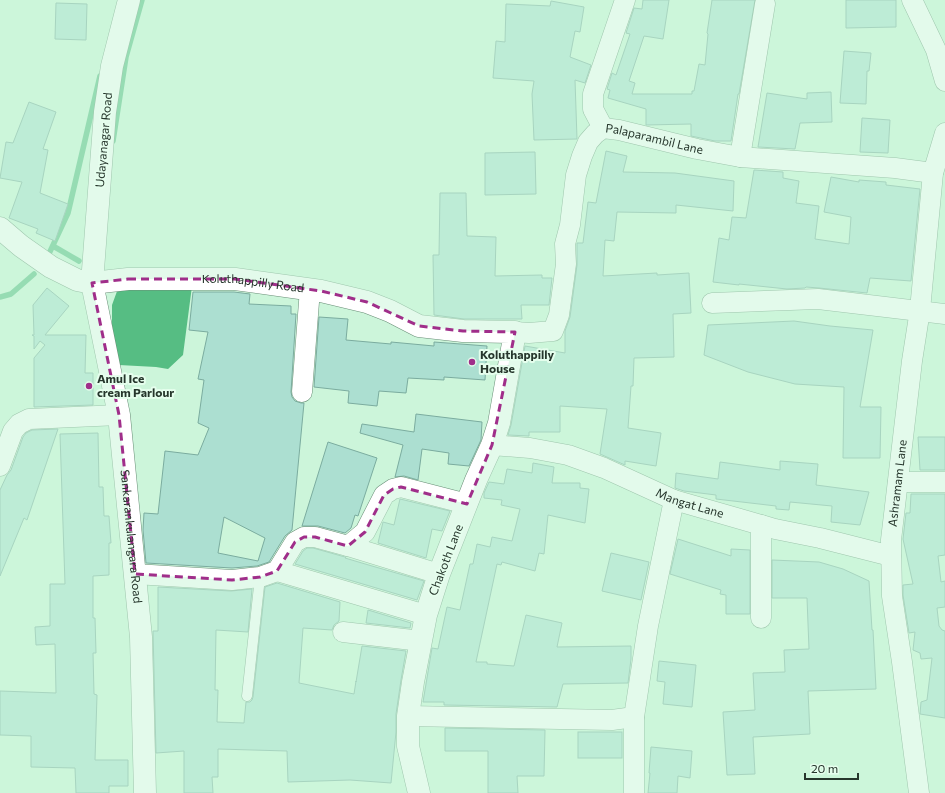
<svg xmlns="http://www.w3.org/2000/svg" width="945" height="793" viewBox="0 0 945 793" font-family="Commissioner,sans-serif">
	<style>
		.water { fill: #56bd83 }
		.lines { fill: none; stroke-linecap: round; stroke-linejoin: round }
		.stream { stroke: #56bd83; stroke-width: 5.5 }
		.building { fill: #acdfd1; stroke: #7bac9f; fill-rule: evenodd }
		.service-casing { stroke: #688e76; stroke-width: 11 }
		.minor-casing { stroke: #688e76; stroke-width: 21 }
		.tertiary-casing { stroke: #688e76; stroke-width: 23 }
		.service { stroke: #fff; stroke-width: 10 }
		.minor { stroke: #fff; stroke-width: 20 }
		.tertiary { stroke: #fff; stroke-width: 22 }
		.marked { fill: none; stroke: #a02e8a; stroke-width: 3; stroke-dasharray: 8 5; stroke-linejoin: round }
		.poi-dot { fill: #a02e8a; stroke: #e5feed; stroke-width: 1.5 }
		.labels { text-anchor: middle; stroke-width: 4; stroke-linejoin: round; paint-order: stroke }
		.street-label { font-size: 12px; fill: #26362c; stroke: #e5feed }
		.poi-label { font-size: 12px; font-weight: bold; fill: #26362c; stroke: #e5feed; text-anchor: start }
	</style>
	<rect width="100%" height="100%" fill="#ccf5da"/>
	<path class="water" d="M120,283l72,3 -9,69 -15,14 -12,-2 -37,-2 -7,-39v-21z"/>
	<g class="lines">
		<g class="stream">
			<path d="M113,141l13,-84 16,-57"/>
			<path d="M53,246l26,15"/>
			<path d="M47,258l21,-45 32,-137"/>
			<path d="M0,297l11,-3 23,-20"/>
		</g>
	</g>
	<g class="building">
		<path d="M643,0h26l-6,39 -19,-3 -15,45 6,2 -3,11h60v-3h2l5,-27 6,1 3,-31 -1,-1 5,-33h43l-16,94h-1l-7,47h-16l-24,-5v-12l-45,1v-16l-38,-11 2,-8 -3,-1 5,-16 4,2 14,-41 -4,-1 8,-25 8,1z"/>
		<path d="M846,0h50v27l-50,1z"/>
		<path d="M551,1l33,6 -4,25 -5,-1 -5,26 21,8 -6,18 -10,-3 2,59 -43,1 -2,-46 2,-13 -41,-3 3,-37 9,1 1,-38 44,2z"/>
		<path d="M56,3l31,1 -1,36 -31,-1z"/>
		<path d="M844,51l27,2 -2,18h-2l-1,33 -26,-1z"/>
		<path d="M831,92l1,30 -32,1 -5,26 -37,-2 9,-54 40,6v-6z"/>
		<path d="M29,102l27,10 -13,37 5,1 -8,43 28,11 -13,37 -19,-8 2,-4 -29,-11 13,-36 -22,-4 6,-36 7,1z"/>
		<path d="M862,118l28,2 -2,33 -28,-1z"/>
		<path d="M606,151l21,5 -4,16 52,1 59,8 -1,30 -57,-6v8l-59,-1 -3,29 -9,-1 -2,36 54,-3v2l32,-2 2,40 -18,1 1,43 -40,1 -1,28h-2l-3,42 33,5 -5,33 -31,-5v4l-25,-11 7,-45 -47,-3v26h-31v4l-21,-1 3,-10 14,-79 40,7v-22l5,-14 7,-52v-22h6l5,-41 8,1z"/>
		<path d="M535,152l1,42 -51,1v-42z"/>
		<path d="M754,170l29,2v6l16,3 -3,22 23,3 -4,33 34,5 2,-27 -27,-5 7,-35 28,5v-2l27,2v3l34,4 -9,92 -41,-3 -3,15 -48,-5 -13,-1 -1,1 -18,1 -48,-5v1l-26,-3 6,-44 10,2 3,-23 14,1z"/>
		<path d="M440,193h26l1,43 29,1 -1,39 47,-1v3h10l-3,27h-28l1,14h-58l-30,-4 -1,-60h6z"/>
		<path d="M47,288l22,18 -24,29h41l-1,38h8v32l-59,2v-49l11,-13 -5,-4 -6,8v-13l-2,-1h2l-1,-30z"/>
		<path d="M193,292h41l16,2 -1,10 42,2v8h5l-5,78 1,5 3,4 6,2h3l-12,127 -7,6 -16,26 -12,4 -25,2 -86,-5 -3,-33 1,-17 14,1 7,-63 33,4 11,-27 -11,-5 6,-43 -6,-1 10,-47 -19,-2zM224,517l41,21 -7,23 -40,-8z"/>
		<path d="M319,317l29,2 -2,21 45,4v-2l43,4v-4l53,4 -2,34 -41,-3v3l-36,-2 -2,15 -27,-2 -2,15 -29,-3 1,-12 -35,-4z"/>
		<path d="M794,321l36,5 43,4 -13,77h21l-1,51h-37l1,-71 -49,-3 -47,-12 -44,-17 4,-30z"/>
		<path d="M416,414l66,8 -1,18 -12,26 -21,-2 1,-11 -27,-4 -4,31 -14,-4 -9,1 8,-32 -43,-12 2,-9 52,8z"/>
		<path d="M58,429l-31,91 -3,-2 -24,58v-86l7,-15 4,-5 12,-33 3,-4 6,-3z"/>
		<path d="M98,433l1,54h4l1,29h5l2,27h-2v32l-16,1v42h2l1,35h-3l1,41 3,1 -2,65h33v26h-19v7h-33l-1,-25 -44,-1v-31l-31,-1v-44l56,2 -1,-49 -19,1 -1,-18 15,-1v-42h15l-5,-150z"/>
		<path d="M918,437h27v33h-25z"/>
		<path d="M328,442l49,16 -19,58 -3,-1 -4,13 -6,5 -27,-7h-16z"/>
		<path d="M780,461l38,3 -2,21 53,7 -9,33 -29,-3 1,-16 -42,-4 -1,8 -13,-1v-3l-60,-7v-4l-32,-4 -9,-3 1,-15 42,6 2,-17 60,8z"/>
		<path d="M533,463l21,4 -2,16h28v5l9,1 -4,34 -37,-8 -4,39 -5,-1 -4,18 -33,-9 -1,3 -4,-1 -21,98h11v2l27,2 12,-51 36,8 -5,24 74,-1v13l-3,24 -65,1 -6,23 -113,-2v-3h-21l9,-54 6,1 9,-42 13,3 10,-46h3l4,-20 13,3 2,-10 20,4 8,-32 -19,-4 1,-5 -18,-2v-5l5,-11 15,2 3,-15 25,4z"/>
		<path d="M911,494h34v61l-7,1 3,26 4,-1v26l-8,1 2,18 3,4 3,1v87l-25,-4 1,-12 6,-2 5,-42 -11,1 -1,-6 -7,-3 2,-18 -6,1 -6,-38v-10l10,-1 -10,-45 3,-26h4z"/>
		<path d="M400,499l50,12 -8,20 -10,-2 -6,29 -48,-15 5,-21 11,3z"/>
		<path d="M678,539l53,17v-7l19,1v64h-24v-19l-6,-1 1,-4 -51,-16z"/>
		<path d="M307,548h6l32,9h1l-1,1 27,8 52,15 -7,19 -122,-36 8,-13z"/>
		<path d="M611,553l38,9 -8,38 -39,-9z"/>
		<path d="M772,560l47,2 24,7 26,12 3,49h1l3,59 -68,2 2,43 -57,3 2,37 -28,1 -4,-63 32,-2 -2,-37 32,-1 -1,-22 25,-1 -2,-51h-35z"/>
		<path d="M277,583l63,19 -1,19 -5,4 -2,5 -29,-2 -4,55 55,11 2,-13v1l6,-36 44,5 -5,29 -5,34v18l-5,51 -41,-3 -62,2 -1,-31 -69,-2v28h-6l1,16h-29v-42l-28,2 -3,-122h5v-44l73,4 21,-2 -4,43 -32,-2 -1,60h3l-1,32 27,1 2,-21h4l2,-2 1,-3 12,-110z"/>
		<path d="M368,610l43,13 -1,5 -44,-5z"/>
		<path d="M659,661l37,4 -4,42 -29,-3 2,-22 -8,-1z"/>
		<path d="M445,728l100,2 -1,46h-27l1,17h-30v-42h-43z"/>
		<rect x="578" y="732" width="44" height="26"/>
		<path d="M651,747l41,4 -2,27 -12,-2 -1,17h-29l2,-20h-1z"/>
	</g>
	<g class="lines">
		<g class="service-casing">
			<path id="service" d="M247,696l13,-119"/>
		</g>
		<g class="minor-casing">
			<g id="minor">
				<path d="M912,0l24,50 9,31"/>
				<path d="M603,128l-10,-19v-15l32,-94"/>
				<path d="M740,157l25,-153"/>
				<path d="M712,303l106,-4 127,15"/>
				<path id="s1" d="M515,332l14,1 24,-2 6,-16 7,-51 -1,-20 5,-19 6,-50 6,-19 6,-14 7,-8 8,-6 16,2 78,19 43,8 155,11 38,5"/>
				<path d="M302,392l8,-103"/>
				<path id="s2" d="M492,445l38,3 38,7 36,13 70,32 101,29 45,9 71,18"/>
				<path d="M0,466l13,-35 6,-7 10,-5 90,-4"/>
				<path d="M898,482h47"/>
				<path d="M761,525v93"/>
				<path d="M348,546l91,28"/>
				<path d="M277,571l149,44"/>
				<path d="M135,574l97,6 28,-3 17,-6 18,-29 9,-5h11l33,9 17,-14 19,-37 9,-6 8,-2 66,17"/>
				<path d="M343,632l78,9"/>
				<path d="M408,716l204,4 22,-3"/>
				<path d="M634,793v-76l14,-91 26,-126"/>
				<path id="s3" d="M919,793l-17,-131 -10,-66 -1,-56 21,-179 8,-51 13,-137 12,-40"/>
			</g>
		</g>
		<g class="tertiary-casing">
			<g id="tertiary">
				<path id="s4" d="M129,0l-17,66 -7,46 -13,171 27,132 22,222 4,156"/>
				<path id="s5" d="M0,228l21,18 30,21 26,13 15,3 36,-4h107l86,12 46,11 23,9 29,15 44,5 52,1 -16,91 -7,22 -16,35 -37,94 -13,41 -13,67 -5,34v30l11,47"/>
			</g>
		</g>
		<use href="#service" class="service"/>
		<use href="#minor" class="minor"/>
		<use href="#tertiary" class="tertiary"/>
	</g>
	<path d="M0 0H945V793H0ZM128,279h107l86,12 46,11 52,24 44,5 52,1 -23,113 -25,59 -66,-17 -8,2 -9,6 -19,37 -17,14 -33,-9h-11l-9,5 -18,29 -17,6 -28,3 -97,-6 -16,-159 -27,-132z" fill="#ccf5da" fill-opacity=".55" fill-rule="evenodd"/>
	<path class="marked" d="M128,279h107l86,12 46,11 52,24 44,5 52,1 -23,113 -25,59 -66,-17 -8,2 -9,6 -19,37 -17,14 -33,-9h-11l-9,5 -18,29 -17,6 -28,3 -97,-6 -16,-159 -27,-132z"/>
	<g class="poi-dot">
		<circle cx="472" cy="362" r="4"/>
		<circle cx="89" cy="386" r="4"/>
	</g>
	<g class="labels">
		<g class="street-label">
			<text transform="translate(104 140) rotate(-85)" y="4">Udayanagar Road</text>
			<text dy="4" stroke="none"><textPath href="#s1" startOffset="305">Palaparambil Lane</textPath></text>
			<text dy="4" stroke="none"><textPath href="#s5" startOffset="270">Koluthappilly Road</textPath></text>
			<text dy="4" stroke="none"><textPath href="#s3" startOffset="312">Ashramam Lane</textPath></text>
			<text dy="4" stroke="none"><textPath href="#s2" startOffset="208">Mangat Lane</textPath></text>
			<text dy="4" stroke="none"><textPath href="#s4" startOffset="543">Sankarankulangara Road</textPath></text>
			<text transform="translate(446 560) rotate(-69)" y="4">Chakoth Lane</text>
		</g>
		<g class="poi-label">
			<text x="480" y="359">Koluthappilly<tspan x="480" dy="14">House</tspan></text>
			<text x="97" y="383">Amul Ice<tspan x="97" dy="14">cream Parlour</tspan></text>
		</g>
	</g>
	<path d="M805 773v6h53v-6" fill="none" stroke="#26362c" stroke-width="2"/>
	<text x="811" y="773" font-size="12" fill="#26362c" stroke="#e5feed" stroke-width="3" paint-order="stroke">20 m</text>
</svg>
